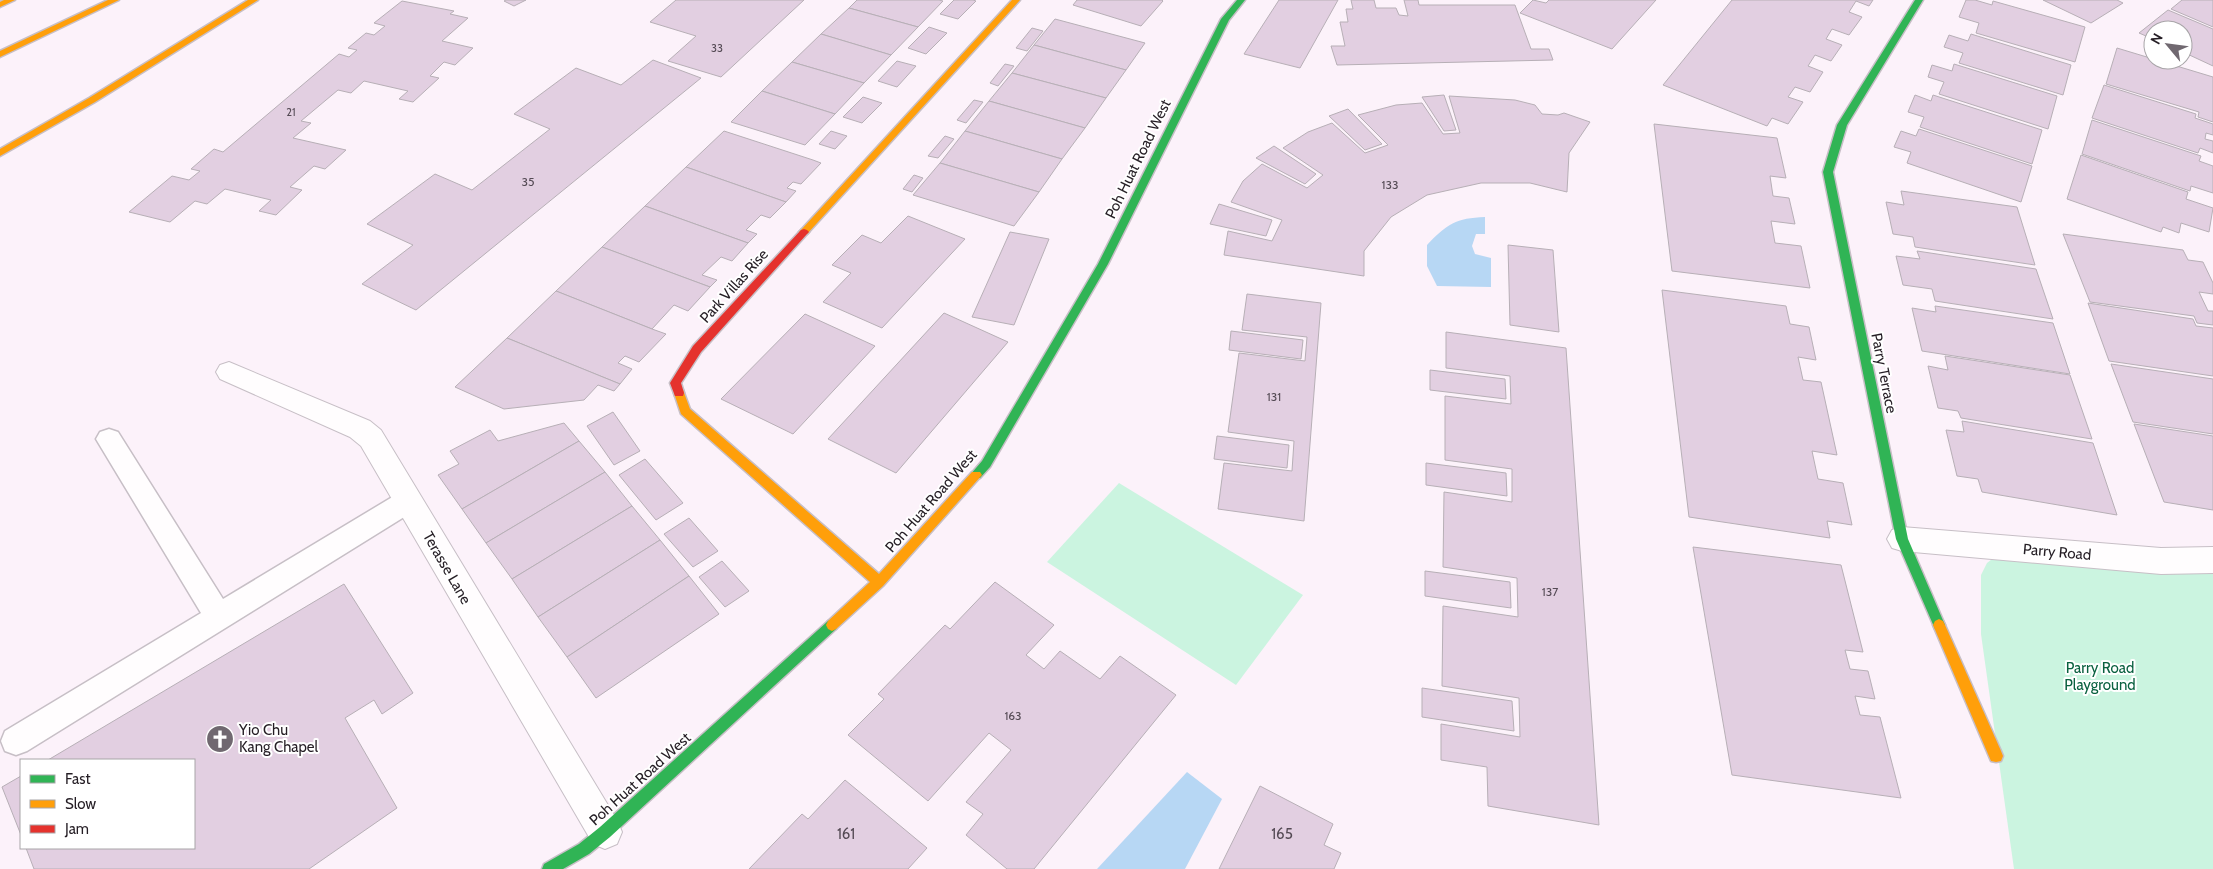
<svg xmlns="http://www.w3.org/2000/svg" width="2213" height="869" viewBox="0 0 2213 869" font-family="Cabin,sans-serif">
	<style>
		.green { fill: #cbf4e0 }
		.water { fill: #b7d7f4 }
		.building { fill: #e2cfe1; stroke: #b7afb6 }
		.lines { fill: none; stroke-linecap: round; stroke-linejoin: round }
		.lane-casing { stroke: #c7bfc6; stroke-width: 3 }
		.street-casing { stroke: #c7bfc6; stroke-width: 2 }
		.fast-casing { stroke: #c7bfc6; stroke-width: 3 }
		.slow-casing { stroke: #c7bfc6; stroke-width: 3 }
		.jam-casing { stroke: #c7bfc6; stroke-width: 3 }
		.lane { fill: #fffdfe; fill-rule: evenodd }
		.street { fill: #fffdfe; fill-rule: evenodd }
		.fast { fill: #30b455; fill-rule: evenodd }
		.slow { fill: #ff9f0a; fill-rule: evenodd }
		.jam { fill: #e5322d; fill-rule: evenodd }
		.labels { text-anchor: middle; stroke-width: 4; stroke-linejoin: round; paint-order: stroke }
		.far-number-label { font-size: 11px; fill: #544a54 }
		.number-label { font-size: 12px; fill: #544a54 }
		.street-label { font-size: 15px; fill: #251e25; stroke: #fff }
		.park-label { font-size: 15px; fill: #0a6140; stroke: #fff }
		.poi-label { font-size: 15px; fill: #251e25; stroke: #fff; text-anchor: start }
		.near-number-label { font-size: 15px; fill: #544a54 }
	</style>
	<rect width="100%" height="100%" fill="#fcf2fa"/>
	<g class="green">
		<path d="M1119,483l184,112 -67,90 -189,-123z"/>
		<path d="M1996,556l217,9v304h-199l-33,-235v-59l6,-12z"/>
	</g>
	<g class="water">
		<path d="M1485,217v17h-9l-4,12 3,8 16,4v29l-54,-1 -10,-20v-21c20,-21 29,-27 58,-28z"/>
		<path d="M1187,772l35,27 -37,70h-88z"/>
	</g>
	<g class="building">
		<path d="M506,0h20l-12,6 -10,-5z"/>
		<path d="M676,0h128l-83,77 -53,-16 28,-25 -46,-14z"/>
		<path d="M857,0h82l4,1 -25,26 -69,-19z"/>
		<path d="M954,0h19l3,1 -18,18 -18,-5z"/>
		<path d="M1077,0h85l1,1 -22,25 -68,-21z"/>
		<path d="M1279,0h59l-38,68 -56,-14z"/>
		<path d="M1351,0h23l2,8h20l3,7 9,1 -4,-16h14l1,5h96l16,44h18l4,11 -216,5 -6,-19h14l-5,-24h8l-2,-13h7z"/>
		<path d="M1533,0l13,3 3,-3h107l-44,49 -92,-36z"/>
		<path d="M1732,0h141l-4,6 -13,-5 -7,11 13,5 -13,18 -17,-6 -6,10 16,6 -11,16 -16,-6 -7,11 15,6 -13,20 -15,-5 -7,10 15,5 -15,22 -16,-6 -5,8 -104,-41z"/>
		<path d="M1966,0h9l17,5 1,-4 92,26 -10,35 -99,-29 3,-10 -20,-6z"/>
		<path d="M2043,0h74l6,3 -32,20z"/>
		<path d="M2182,0h31v27l-42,-18z"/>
		<path d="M402,1l52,10 -4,3 18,4 -26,23 31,7 -18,17 -11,-3 -14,14 9,2 -26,24 -14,-3 9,-8 -44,-10 -13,12 -13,-3 -37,31 10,2 -18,15 53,12 -21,19 -11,-3 -24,21 12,3 -26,25 -17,-4 12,-11 -46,-11 -18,15 -12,-3 -25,21 -41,-10 43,-36 17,4 11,-9 -9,-2 23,-20 9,3 116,-98 10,3 8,-7 -9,-2 18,-15 8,2 11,-9 -11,-3z"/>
		<path d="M849,8l69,19 -27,28 -70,-21z"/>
		<path d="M2168,10l45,19v37l-30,-14v-22h-30v9l-14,-6z"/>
		<path d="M1055,19l90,24 -19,27 -92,-25z"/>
		<path d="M929,27l18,6 -21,21 -18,-6z"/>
		<path d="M1032,28l11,3 -16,20 -11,-3z"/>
		<path d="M821,34l70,21 -27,28 -72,-21z"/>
		<path d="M1971,34l100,31 -8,30 -104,-32 4,-10 -19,-6 5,-12 19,6z"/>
		<path d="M1034,45l92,25 -20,28 -94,-25z"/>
		<path d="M2117,48l96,29v45l-15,-5 1,-5 -93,-28z"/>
		<path d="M653,60l48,18 -285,232 -54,-26 51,-39 -46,-21 68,-50 37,16 78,-61 -36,-15 62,-46 45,17z"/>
		<path d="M897,61l19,5 -19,21 -19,-6z"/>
		<path d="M792,62l72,21 -29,31 -73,-23z"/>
		<path d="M1005,64l9,2 -16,20 -8,-3z"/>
		<path d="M1954,64l103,32 -9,33 -109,-35 5,-12 -16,-5 4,-12 20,6z"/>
		<path d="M1012,73l94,25 -21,30 -96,-27z"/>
		<path d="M2104,85l92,29 -1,4 18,6v11l-7,-2 -1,6 8,2v12l-13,-5 -2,5 -106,-35z"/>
		<path d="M762,91l73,23 -30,31 -74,-23z"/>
		<path d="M1444,95l12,35 -12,1 -22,-34z"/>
		<path d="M1915,95l16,6 2,-6 109,35 -10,34 -112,-37 4,-10 -16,-5z"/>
		<path d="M1449,96l66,4 20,5 7,9 16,1 6,-2 26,9 -21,31 -2,39 -37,-9h-49l-54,12 -36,22 -27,34v25l-140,-21 4,-24 44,10 10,-21 -51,-18 12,-21 19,-17 45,24 16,-13 -40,-27 25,-16 24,-9 33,30 23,-8 -30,-30 38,-10 26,-2 21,31 17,-1z"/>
		<path d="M863,97l19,6 -20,20 -19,-6z"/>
		<path d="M974,100l9,2 -17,21 -9,-3z"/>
		<path d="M989,101l96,27 -23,31 -97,-28z"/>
		<path d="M1348,109l34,35 -17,6 -36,-34z"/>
		<path d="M2092,120l109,36 -2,5 14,5v27l-22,-7 -1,5 -108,-37z"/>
		<path d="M1654,124l123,14 9,40 -16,-2 3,20 16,2 6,26 -24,-3 4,22 26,3 9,42 -138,-17z"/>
		<path d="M1919,129l113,37 -11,36 -114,-39 4,-11 -17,-5 7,-16 15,5z"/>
		<path d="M724,131l89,29 8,3 -20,21 -8,-2 -6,6 9,3 -10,11 -100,-35z"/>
		<path d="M831,131l16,5 -12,13 -16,-5z"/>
		<path d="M965,131l97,28 -23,33 -99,-29z"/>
		<path d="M945,136l9,3 -16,19 -10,-2z"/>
		<path d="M1274,146l42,28 -11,10 -49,-26z"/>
		<path d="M2081,155l107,37 -2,7 27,9 -4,24 -28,-9 -2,10 -16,-6 -2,5 -94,-33z"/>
		<path d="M940,163l99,29 -25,34 -101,-31z"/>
		<path d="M686,167l100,35 -16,16 -9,-3 -15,15 11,4 -9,9 -103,-37z"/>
		<path d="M914,175l9,3 -11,14 -9,-3z"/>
		<path d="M1901,191l116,16 18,58 -120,-18 -2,-10 -20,-3 -7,-32 18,3z"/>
		<path d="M1219,204l53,16 -6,16 -56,-12z"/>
		<path d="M645,206l103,37 -16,18 -11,-4 -19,18 15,5 -7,7 -108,-40z"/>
		<path d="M908,216l57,23 -83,89 -59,-26 28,-29 -19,-8 30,-30 19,8z"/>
		<path d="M1010,232l39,7 -35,86 -42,-8z"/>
		<path d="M2063,234l120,16 5,10 15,2 10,21v11l-14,-2 9,19h5v14l-16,-2 -3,-7 -104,-14z"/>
		<path d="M1508,245l45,5 6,82 -49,-7z"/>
		<path d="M602,247l108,40 -22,24 -14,-6 -22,24 -96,-38z"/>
		<path d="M1917,251l119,18 17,50 -118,-18 -3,-12 -29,-4 -7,-29 24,3z"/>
		<path d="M1662,290l124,16 4,18 19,3 7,33 -18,-3 5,23 18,2 16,73 -25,-4 6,28 25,4 9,42 -25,-4 3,17 -141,-21z"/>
		<path d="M556,291l96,38 14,5 -27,28 -14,-6 -7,7 14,6 -12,15 -113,-46z"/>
		<path d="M1247,294l74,9 -17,218 -86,-12 6,-46 68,8 2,-30 -66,-9 11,-79 66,8 2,-24 -65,-7z"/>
		<path d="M2088,303l105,16 3,7 17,2v48l-104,-15z"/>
		<path d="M1935,306l118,17 17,51 -148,-23 -10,-43 24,4z"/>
		<path d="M944,313l64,29 -112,131 -68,-34z"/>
		<path d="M805,314l70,32 -82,88 -72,-35z"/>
		<path d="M1231,331l72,9 -2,19 -72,-9z"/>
		<path d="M1446,332l120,16 33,477 -111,-19 -1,-39 -46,-7v-36l79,13 -1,-39 -77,-12 1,-80 75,11 -1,-39 -74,-11 1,-75 68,10v-33l-67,-9v-64l66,8 -1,-28 -64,-8z"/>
		<path d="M507,338l113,46 -6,7 -16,-6 -14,15 -80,9 -49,-22z"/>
		<path d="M1945,356l125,19 22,64 -131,-21 -3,-7 -20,-3 -10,-42 20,4z"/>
		<path d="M2111,364l102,15v55l-80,-12z"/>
		<path d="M1430,370l75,9 1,20 -76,-9z"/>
		<path d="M613,412l27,39 -26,14 -27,-39z"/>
		<path d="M1962,421l131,22 24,72 -135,-23 -4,-13 -21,-3 -11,-46 18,2z"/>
		<path d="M564,423l15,18 -117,68 -24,-34 21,-11 -9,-13 40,-21 8,11z"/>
		<path d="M2134,424l79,12v74l-49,-8z"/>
		<path d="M1217,436l72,9 -2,23 -73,-9z"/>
		<path d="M579,441l26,31 -119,71 -24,-34z"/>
		<path d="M645,459l38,44 -27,17 -37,-45z"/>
		<path d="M1426,463l80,10 1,23 -81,-11z"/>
		<path d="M605,472l27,34 -120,73 -26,-36z"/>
		<path d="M632,506l28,34 -122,77 -26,-38z"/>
		<path d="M689,518l29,33 -25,16 -29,-33z"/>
		<path d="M660,540l29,36 -122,81 -29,-40z"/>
		<path d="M1693,547l148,18 22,87 -18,-2 5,19 18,2 7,28 -20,-3 5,19 20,2 21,81 -169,-23z"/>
		<path d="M722,561l27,30 -24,16 -26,-30z"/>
		<path d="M1425,571l85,11 1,26 -86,-12z"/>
		<path d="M689,576l30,38 -123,84 -29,-41z"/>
		<path d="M995,582l59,43 -28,30 18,14 16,-18 40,28 20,-23 56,39 -142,174h-27l-41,-34 17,-21 -17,-12 45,-52 -22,-17 -61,68 -80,-66 36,-36 -6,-5 67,-69 5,4z"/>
		<path d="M344,584l69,109 -31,21 -8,-14 -29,18 52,90 -88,61h-275l-8,-21h168v-88h-146z"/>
		<path d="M1422,688l90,13 2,30 -92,-14z"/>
		<path d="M21,776v59l-19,-48z"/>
		<path d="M845,780l82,68 -19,21h-159l53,-55 6,5z"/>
		<path d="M1260,786l73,38 -9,21 17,8 -7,16h-115z"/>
	</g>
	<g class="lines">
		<g class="lane-casing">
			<path id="lane" d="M109,429l9,3 105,167 176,-106 9,-3 9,3 4,8 -4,8 -390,242 -11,4 -11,-4 -4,-10 4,-10 196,-118 -105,-174 4,-7z"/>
		</g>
		<g class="street-casing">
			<g id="street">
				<path d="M229,362l141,59 11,9 236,390 5,12 -5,12 -12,5 -12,-5 -232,-398 -11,-9 -130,-58 -4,-7 4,-7z"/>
				<path d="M1902,527l259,21 52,-1v26l-52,1 -259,-23 -10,-3 -5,-9 5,-9z"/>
			</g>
		</g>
		<g class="fast-casing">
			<g id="fast">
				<path d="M1237,0h8l-16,20 -121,244 -118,203 -10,11h-8l-2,-3 12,-14 116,-197 123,-245z"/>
				<path d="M1915,0h8l-76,125 -14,47 75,367 37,86 -2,4 -4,2 -4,-2 -39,-90 -73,-367 14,-47z"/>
				<path d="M832,619l4,2 2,4 -2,4 -226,208 -21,17 -26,15h-21l2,-5 35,-20 21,-17 228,-206z"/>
			</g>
		</g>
		<g class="slow-casing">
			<g id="slow">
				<path d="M4,0h11l-15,7v-5z"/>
				<path d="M108,0h11l-119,57v-6z"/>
				<path d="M248,0h10l-163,102 -95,54v-7l89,-51z"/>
				<path d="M1012,0h8l-213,234h-6l-2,-2 2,-2z"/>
				<path d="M679,389l4,1 7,19 189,165 93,-102h8l2,3 -99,111 -47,43 -4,2 -4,-2 -2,-4 2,-4 42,-39 -189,-168 -7,-21z"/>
				<path d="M1939,619l4,2 2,4 56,126 2,5 -2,5 -5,1 -5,-1 -58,-136 2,-4z"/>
			</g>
		</g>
		<g class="jam-casing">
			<path id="jam" d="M804,229l3,1 2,2 -2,2 -106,118 -20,31 3,10 -1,3h-8l-5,-13 23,-37 108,-116z"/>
		</g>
		<use href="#lane" class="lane"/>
		<use href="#street" class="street"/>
		<use href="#fast" class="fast"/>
		<use href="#slow" class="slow"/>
		<use href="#jam" class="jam"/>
	</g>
	<defs>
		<g id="church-disc" transform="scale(1.4375)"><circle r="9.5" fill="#706870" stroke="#fff"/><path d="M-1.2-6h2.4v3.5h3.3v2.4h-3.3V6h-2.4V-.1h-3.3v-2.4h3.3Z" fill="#fff"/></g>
	</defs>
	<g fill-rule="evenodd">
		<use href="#church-disc" x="220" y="739"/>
	</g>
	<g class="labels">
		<g class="far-number-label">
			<text x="717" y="52">33</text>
			<text x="291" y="116">21</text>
		</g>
		<g class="number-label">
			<text x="528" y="186">35</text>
			<text x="1390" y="189">133</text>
			<text x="1274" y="401">131</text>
			<text x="1550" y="596">137</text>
			<text x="1013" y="720">163</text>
		</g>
		<g class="street-label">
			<text transform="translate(1138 159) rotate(-64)" y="5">Poh Huat Road West</text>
			<text transform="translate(734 286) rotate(-48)" y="5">Park Villas Rise</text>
			<text transform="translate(1884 373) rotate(79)" y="5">Parry Terrace</text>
			<text transform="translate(931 501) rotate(-49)" y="5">Poh Huat Road West</text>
			<text transform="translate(2057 552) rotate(5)" y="5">Parry Road</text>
			<text transform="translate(447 568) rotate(60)" y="5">Terasse Lane</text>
			<text transform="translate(640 779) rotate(-42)" y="5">Poh Huat Road West</text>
		</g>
		<g class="park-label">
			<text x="2100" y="673">Parry Road<tspan x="2100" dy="17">Playground</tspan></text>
		</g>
		<g class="poi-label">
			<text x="239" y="735">Yio Chu<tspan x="239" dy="17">Kang Chapel</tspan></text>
		</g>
		<g class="near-number-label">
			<text x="846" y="839">161</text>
			<text x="1282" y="839">165</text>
		</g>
	</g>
	<rect x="20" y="759" width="175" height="90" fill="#ffffff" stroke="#a8a5a8"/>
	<rect x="30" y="775" width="25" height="8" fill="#30b455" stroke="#a8a5a8"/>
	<text x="65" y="784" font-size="15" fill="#251e25">Fast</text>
	<rect x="30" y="800" width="25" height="8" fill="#ff9f0a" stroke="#a8a5a8"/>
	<text x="65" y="809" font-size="15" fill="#251e25">Slow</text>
	<rect x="30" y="825" width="25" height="8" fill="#e5322d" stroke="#a8a5a8"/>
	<text x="65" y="834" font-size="15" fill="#251e25">Jam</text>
	<g transform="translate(2168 45) rotate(299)"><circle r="24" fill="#ffffff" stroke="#a8a5a8"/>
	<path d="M0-4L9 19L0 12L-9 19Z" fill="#706870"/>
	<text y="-8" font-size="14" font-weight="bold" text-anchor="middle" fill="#251e25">N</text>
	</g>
</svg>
